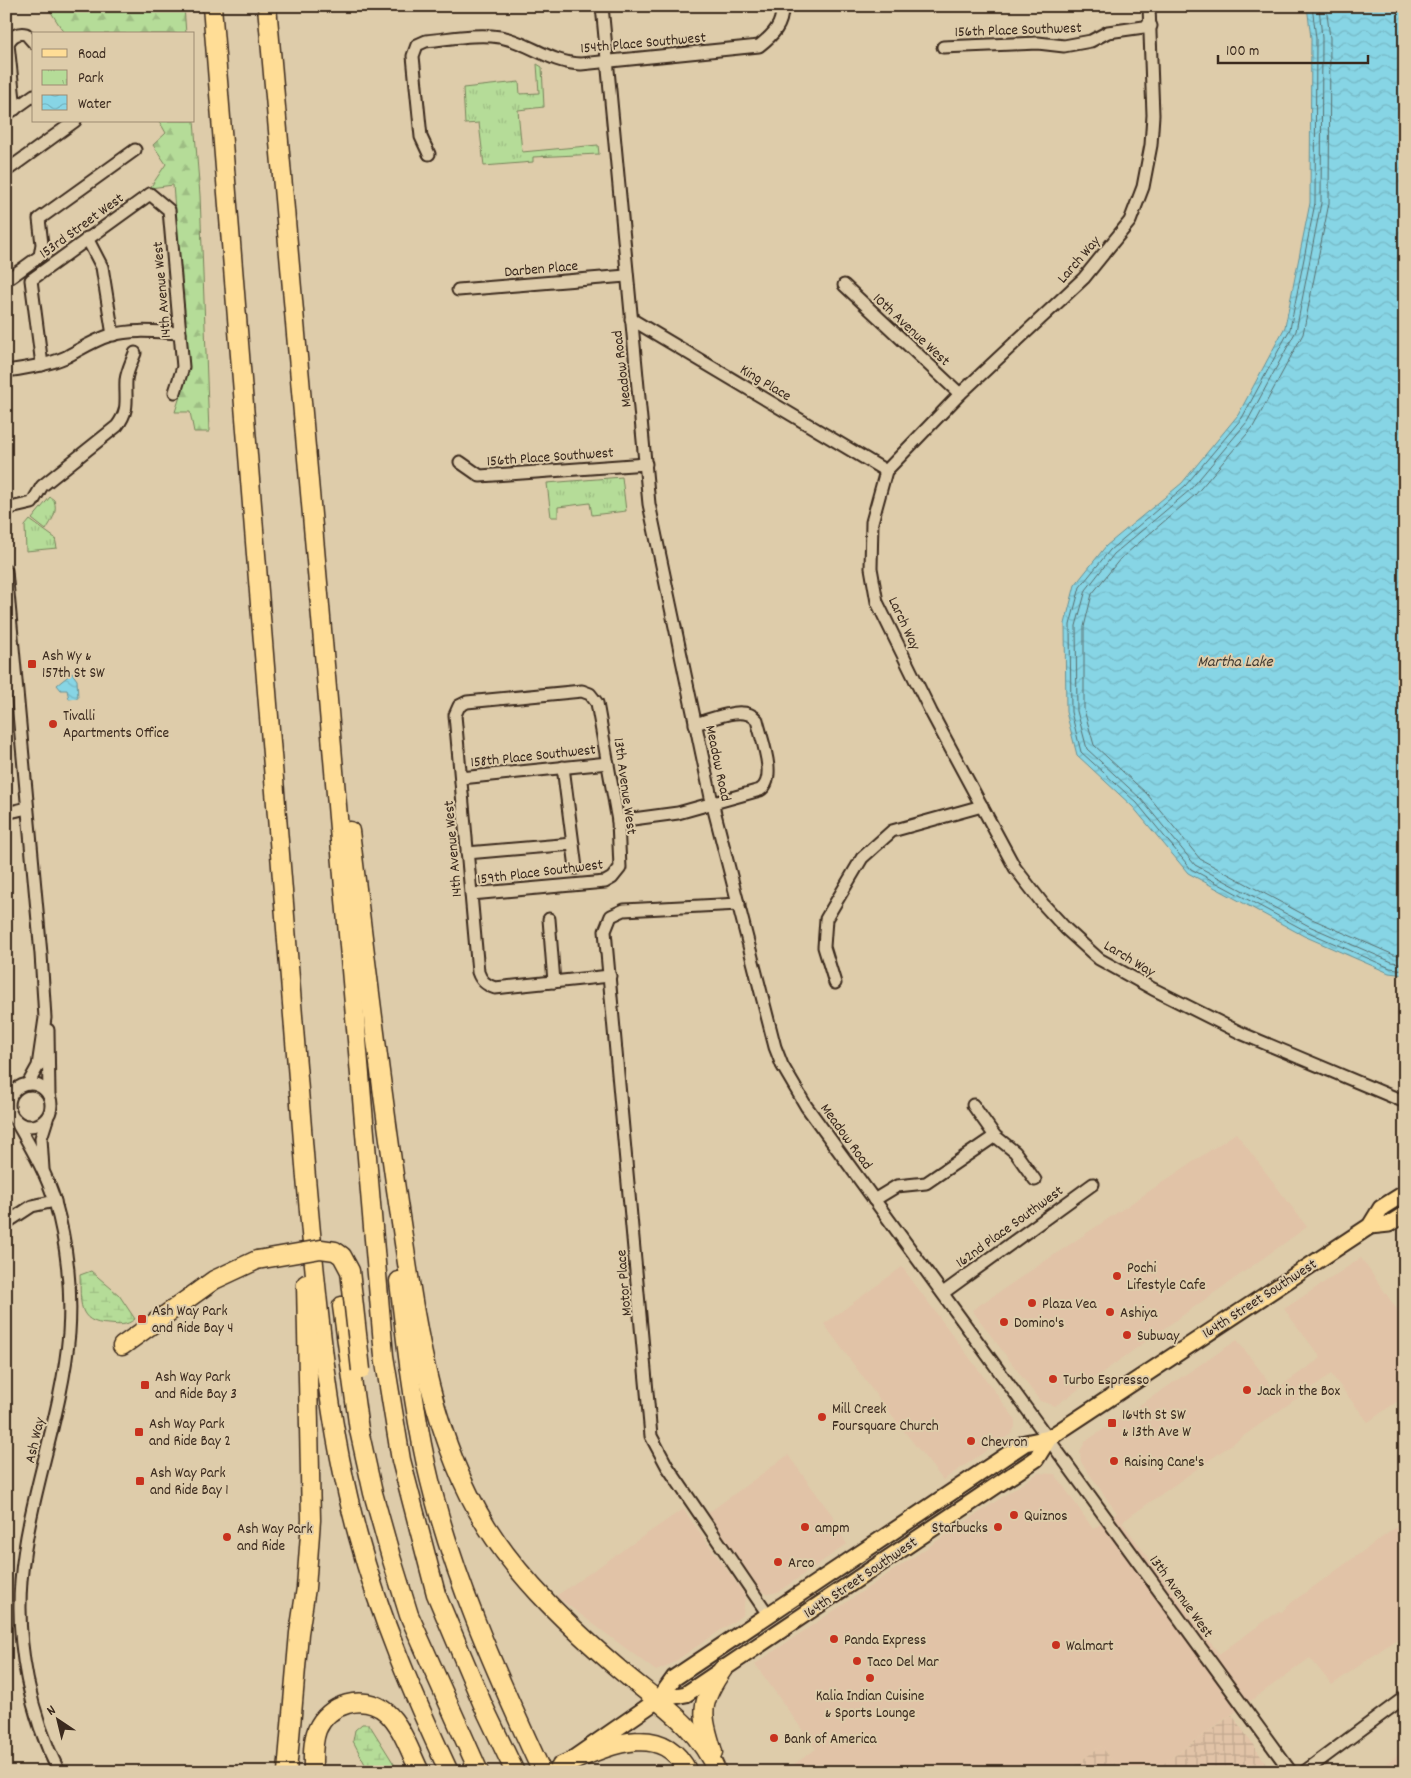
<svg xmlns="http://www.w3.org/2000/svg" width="1411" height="1778" viewBox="0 0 1411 1778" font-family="Dekko,sans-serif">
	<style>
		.built { fill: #e1c3a7 }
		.industrial { fill: url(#industrial-grid) }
		.forest { fill: url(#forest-firs); stroke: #78835b }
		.wetland { fill: url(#wetland-marsh); stroke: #78835b }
		.park { fill: url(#park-tufts); stroke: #78835b }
		.water { fill: url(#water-waves); stroke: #699195 }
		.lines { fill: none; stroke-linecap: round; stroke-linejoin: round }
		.shore { stroke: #596e6e; stroke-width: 1 }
		.minor-casing { stroke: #3b2a1e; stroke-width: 15 }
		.major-casing { stroke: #3b2a1e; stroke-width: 19 }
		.highway-casing { stroke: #3b2a1e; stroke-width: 21 }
		.minor { stroke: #deccaa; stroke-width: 11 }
		.major { stroke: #ffdd96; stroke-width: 15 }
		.highway { stroke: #ffdd96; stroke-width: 18 }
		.highway-bridge-casing { stroke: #3b2a1e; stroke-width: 21; stroke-linecap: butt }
		.highway-bridge { stroke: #ffdd96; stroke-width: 18 }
		.poi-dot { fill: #c8321e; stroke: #deccaa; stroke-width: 2 }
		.labels { text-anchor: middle; stroke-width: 4; stroke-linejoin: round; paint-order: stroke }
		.street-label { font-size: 15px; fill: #3b2a1e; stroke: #deccaa }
		.poi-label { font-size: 15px; fill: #3b2a1e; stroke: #deccaa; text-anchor: start }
		.water-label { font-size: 16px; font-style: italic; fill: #433b32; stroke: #deccaa }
	</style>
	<defs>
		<pattern id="industrial-grid" width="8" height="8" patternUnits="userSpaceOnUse" patternTransform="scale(1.25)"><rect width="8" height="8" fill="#e1c3a7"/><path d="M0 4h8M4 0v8" fill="none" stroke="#c2a88f"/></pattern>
		<pattern id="forest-firs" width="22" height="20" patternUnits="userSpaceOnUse" patternTransform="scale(1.25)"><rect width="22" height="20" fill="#b5dc98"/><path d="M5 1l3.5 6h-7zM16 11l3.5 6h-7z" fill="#9dbd83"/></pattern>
		<pattern id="wetland-marsh" width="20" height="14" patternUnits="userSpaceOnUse" patternTransform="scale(1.25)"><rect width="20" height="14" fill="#b5dc98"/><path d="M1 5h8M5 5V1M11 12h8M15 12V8" fill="none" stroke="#9dbd83"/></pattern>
		<pattern id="park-tufts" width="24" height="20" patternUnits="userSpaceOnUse" patternTransform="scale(1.25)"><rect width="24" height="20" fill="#b5dc98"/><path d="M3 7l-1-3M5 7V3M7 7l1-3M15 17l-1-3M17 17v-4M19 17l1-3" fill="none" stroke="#9dbd83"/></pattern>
		<pattern id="water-waves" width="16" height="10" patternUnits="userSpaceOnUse" patternTransform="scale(1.25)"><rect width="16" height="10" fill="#87d5e5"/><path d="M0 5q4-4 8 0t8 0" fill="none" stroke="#75b7c4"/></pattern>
	</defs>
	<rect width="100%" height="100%" fill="#deccaa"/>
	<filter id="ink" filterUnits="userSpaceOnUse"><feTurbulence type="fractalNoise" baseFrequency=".02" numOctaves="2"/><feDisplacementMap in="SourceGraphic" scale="10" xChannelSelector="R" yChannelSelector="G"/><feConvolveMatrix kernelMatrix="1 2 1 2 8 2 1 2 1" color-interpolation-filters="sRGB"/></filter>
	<g filter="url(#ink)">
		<g class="built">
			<path d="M1236,1133l71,94 -252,179 -15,-5 -68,-91z"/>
			<path d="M1361,1258l44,63v75l-37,26 -37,-48 -209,148 97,132 60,-43 3,1 6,-7 117,-84v112l-73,52 -22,-27 -158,114h-31l-20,-26 -35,26h-283l33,-23 -61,-85 283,-191 17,1 38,55 24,-16 -36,-51 -1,-11 6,-10 151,-101 38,50 46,-32 -37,-49z"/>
			<path d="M902,1267l113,152v8l-4,7 -68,46 -62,-78 -57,-78z"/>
			<path d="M788,1455l47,64 -2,3 14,22 -69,48 -10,2 -7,-3 -53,-78z"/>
			<path d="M683,1509l62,86 -2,20 -75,51 -12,5 -100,-75z"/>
			<path d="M1405,1750v22h-30z"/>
		</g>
		<g class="industrial">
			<path d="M1232,1715l40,57h-120z"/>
			<path d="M1101,1746l20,26h-55z"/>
		</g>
		<g class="forest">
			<path d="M47,6h137l2,28h-121z"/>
			<path d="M159,121h35l6,74 9,237h-15l-4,-20h-15l13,-41 -15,-186 -23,3 16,-24 -13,-19 13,-12z"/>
		</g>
		<g class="wetland">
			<path d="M91,1271l28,24 16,24c-9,7 -15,6 -26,5 -33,-1 -28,-23 -29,-49z"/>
			<path d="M362,1724h7l30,48h-30l-16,-31 2,-11z"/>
		</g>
		<g class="park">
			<path d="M537,64l5,3 2,40 -26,3 4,42 76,-7 1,9 -66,3v5l-49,4 -5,-43 -14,1 -2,-36 56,-6 1,12 19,-1z"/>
			<path d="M622,477l4,34 -34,4 -2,-12 -32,4v10h-7l-4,-34z"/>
			<path d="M50,497l4,3c4,12 -2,20 -8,30l-14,-11z"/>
			<path d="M30,520l25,18 2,10 -31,3 -1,-25z"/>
		</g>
		<g class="water">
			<path d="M1307,6h98v969l-16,-2 -85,-37 -116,-63 -55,-66 -56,-52 -11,-43 -1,-88 10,-39 31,-39 76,-63 56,-68 47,-88 25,-124 1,-165z"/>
			<path d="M72,673l5,7 1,18 -9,1 -2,-9h-6l-4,-5z"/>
		</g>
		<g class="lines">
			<g class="shore">
				<path d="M1312,6l4,32 -1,165 -25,126 -48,89 -57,68 -75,64 -30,37 -10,38 1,87 10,40 56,51 54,66 115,62 84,37 15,2"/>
				<path d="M1319,6l3,32 -1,165 -25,128 -49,91 -57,68 -76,64 -28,36 -10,36 1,85 10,38 54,50 54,66 114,61 83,36 13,2"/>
				<path d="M1326,6l4,32 -1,165 -26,131 -50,93 -58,68 -75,64 -28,35 -8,33v83l10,35 53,49 53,65 112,60 82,36 11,1"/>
			</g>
			<g class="minor-casing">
				<g id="minor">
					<path d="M602,6l47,498 63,298 63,245 7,18 24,41 485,666"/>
					<path d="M1149,6l4,109 -2,30 -8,42 -13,34 -46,57 -124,116 -74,77 -14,51 -1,46 6,34 54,110 84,156 28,36 23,25 33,30 54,30 90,45 162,68"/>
					<path d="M943,47l95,-4 26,3 27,-5 17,-9 43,-6"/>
					<path d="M15,109l-7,-65c3,-8 10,-12 18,-10l8,9"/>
					<path d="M6,115l28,-20"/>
					<path d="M429,154l-8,-17 -8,-81 4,-11 9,-4c23,-2 50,-8 74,-4 29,5 49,26 81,27l178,-18c14,-11 24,-21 23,-40"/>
					<path d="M6,171l69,-50"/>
					<path d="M87,238l15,29 11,68"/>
					<path d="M6,278l5,-1 29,-21 2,-12 -3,-25 96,-69"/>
					<path d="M844,285l116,109"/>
					<path d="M458,290l168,-14"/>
					<path d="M631,319l255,152"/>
					<path d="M42,365l-11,-85 119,-86 19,16 14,157 -8,25"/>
					<path d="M6,371c20,-3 42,-6 60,-14 15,-8 28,-17 45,-22 23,-6 46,-3 69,-2"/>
					<path d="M460,462l20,14 166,-12"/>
					<path d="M6,509l26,-6 10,-17 75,-60c13,-17 8,-26 9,-46 1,-9 6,-19 9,-27"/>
					<path d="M6,571l35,383 4,64 -7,48 -10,18"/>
					<path d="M563,767l13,101"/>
					<path d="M461,778l147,-15"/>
					<path d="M6,813l21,-5"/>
					<path d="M618,821l60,-8 82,-23c18,-11 1,-52 -3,-70 -13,-16 -44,-1 -62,4"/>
					<path d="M467,853l106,-9"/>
					<path d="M471,894l134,-12 7,-4 8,-10 -2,-47 -21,-118 -7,-9 -8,-3 -115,11 -8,4 -4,9 23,257c3,9 8,13 17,16l115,-12"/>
					<path d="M739,904l-115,6 -13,6 -6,15 46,505 16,30 102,150"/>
					<path d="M549,919l5,63"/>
					<path d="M835,983l-11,-36 2,-28 36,-61 30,-27 90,-25"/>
					<path d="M48,1030l1,66"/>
					<circle cx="30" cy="1105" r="21"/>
					<path d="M16,1121c14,25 31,53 39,81 12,41 17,89 14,131 -7,84 -41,164 -48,248 -5,64 9,134 38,191"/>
					<path d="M995,1136l20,16 20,28"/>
					<path d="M43,1169l-2,-31 6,-19"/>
					<path d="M874,1200l23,-14 29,-3 69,-47 -22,-31"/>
					<path d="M6,1223l26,-17 23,-5"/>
					<path d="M943,1293l150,-109"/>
					<path d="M1304,1772l101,-75"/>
				</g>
			</g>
			<g class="major-casing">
				<g id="major">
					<path d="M1370,1226l19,-2 16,-10"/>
					<path d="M659,1699l27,-5 350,-235 13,-21"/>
					<path d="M554,1772l105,-73 15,-21 351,-235 24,-5 321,-212 11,-18 24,-15"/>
				</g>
			</g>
			<g class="highway-casing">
				<g id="highway">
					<path d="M212,6l94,1172c11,120 20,241 52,358 22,82 55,159 91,236"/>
					<path d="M267,6l51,577 66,773 17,104 35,134 47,111 32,67"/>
					<path d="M350,831c15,124 30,249 48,372 17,111 29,227 89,324 34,54 85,102 133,143 36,31 78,55 97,102"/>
					<path d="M399,1281c7,62 14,123 27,183 24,107 70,209 116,308"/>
					<path d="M342,1306l17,124 14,63 18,64 18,58 70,157"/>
					<path d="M122,1346l92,-66 43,-20"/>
					<path d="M713,1752c-12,-39 -14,-49 10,-83"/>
					<path d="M561,1766c41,-17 100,-49 127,6"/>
					<path d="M287,1772l12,-139 7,-45 5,-68 -5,-236"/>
					<path d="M313,1772c0,-14 -1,-29 4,-42 11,-26 46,-37 69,-18 16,14 24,40 34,60"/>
				</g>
			</g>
			<use href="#minor" class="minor"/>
			<use href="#major" class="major"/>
			<use href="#highway" class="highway"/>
			<g class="highway-bridge-casing">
				<path id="highway-bridge" d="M257,1260l64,-11 14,2 7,5 8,15 11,99"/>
			</g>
			<use href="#highway-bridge" class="highway-bridge"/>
		</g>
	</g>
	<g class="poi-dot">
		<rect x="27" y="659" width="10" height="10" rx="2.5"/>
		<circle cx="53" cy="724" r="5"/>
		<circle cx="1117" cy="1276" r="5"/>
		<circle cx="1032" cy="1303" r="5"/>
		<circle cx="1110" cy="1312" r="5"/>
		<rect x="137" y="1314" width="10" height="10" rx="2.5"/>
		<circle cx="1004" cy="1322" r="5"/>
		<circle cx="1127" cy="1335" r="5"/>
		<circle cx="1053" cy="1379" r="5"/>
		<rect x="140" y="1380" width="10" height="10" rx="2.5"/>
		<circle cx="1247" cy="1390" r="5"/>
		<circle cx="822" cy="1417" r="5"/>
		<rect x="1107" y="1418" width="10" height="10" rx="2.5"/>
		<rect x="134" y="1427" width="10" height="10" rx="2.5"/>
		<circle cx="971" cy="1441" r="5"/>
		<circle cx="1114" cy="1461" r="5"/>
		<rect x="135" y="1476" width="10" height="10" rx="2.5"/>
		<circle cx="1014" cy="1515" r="5"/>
		<circle cx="805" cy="1527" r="5"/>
		<circle cx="998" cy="1527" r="5"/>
		<circle cx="227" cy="1537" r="5"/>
		<circle cx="778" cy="1562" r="5"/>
		<circle cx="834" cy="1639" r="5"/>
		<circle cx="1056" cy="1645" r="5"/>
		<circle cx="857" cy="1661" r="5"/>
		<circle cx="870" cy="1678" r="5"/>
		<circle cx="774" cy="1738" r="5"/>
	</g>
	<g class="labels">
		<g class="street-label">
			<text transform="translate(1018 29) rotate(-2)" y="5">156th Place Southwest</text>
			<text transform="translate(643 42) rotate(-5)" y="5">154th Place Southwest</text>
			<text transform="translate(81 225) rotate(-36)" y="5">153rd Street West</text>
			<text transform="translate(1078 259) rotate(-49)" y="5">Larch Way</text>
			<text transform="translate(541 268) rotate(-5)" y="5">Darben Place</text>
			<text transform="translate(161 290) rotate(-95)" y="5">14th Avenue West</text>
			<text transform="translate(912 329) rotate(43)" y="5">10th Avenue West</text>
			<text transform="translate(621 369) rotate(-97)" y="5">Meadow Road</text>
			<text transform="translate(766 382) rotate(31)" y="5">King Place</text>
			<text transform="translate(550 456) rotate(-4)" y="5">156th Place Southwest</text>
			<text transform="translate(905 623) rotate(65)" y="5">Larch Way</text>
			<text transform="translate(533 755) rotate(-6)" y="5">158th Place Southwest</text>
			<text transform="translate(719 763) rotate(78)" y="5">Meadow Road</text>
			<text transform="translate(626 786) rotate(82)" y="5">13th Avenue West</text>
			<text transform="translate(452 849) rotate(-95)" y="5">14th Avenue West</text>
			<text transform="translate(540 871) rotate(-7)" y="5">159th Place Southwest</text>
			<text transform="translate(1130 958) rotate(31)" y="5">Larch Way</text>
			<text transform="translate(847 1136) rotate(54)" y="5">Meadow Road</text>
			<text transform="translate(1009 1226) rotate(-36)" y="5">162nd Place Southwest</text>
			<text transform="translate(623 1283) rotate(-95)" y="5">Motor Place</text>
			<text transform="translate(1259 1298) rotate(-33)" y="5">164th Street Southwest</text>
			<text transform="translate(34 1440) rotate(-77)" y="5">Ash Way</text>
			<text transform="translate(860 1577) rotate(-34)" y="5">164th Street Southwest</text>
			<text transform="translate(1182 1596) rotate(54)" y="5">13th Avenue West</text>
		</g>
		<g class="poi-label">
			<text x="42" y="660">Ash Wy &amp;<tspan x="42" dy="17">157th St SW</tspan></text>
			<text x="63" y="720">Tivalli<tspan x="63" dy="17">Apartments Office</tspan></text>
			<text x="1127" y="1272">Pochi<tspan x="1127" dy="17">Lifestyle Cafe</tspan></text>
			<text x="1042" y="1308">Plaza Vea</text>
			<text x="152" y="1315">Ash Way Park<tspan x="152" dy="17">and Ride Bay 4</tspan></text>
			<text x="1120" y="1317">Ashiya</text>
			<text x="1014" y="1327">Domino's</text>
			<text x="1137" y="1340">Subway</text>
			<text x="155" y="1381">Ash Way Park<tspan x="155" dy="17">and Ride Bay 3</tspan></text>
			<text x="1063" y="1384">Turbo Espresso</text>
			<text x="1257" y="1395">Jack in the Box</text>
			<text x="832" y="1413">Mill Creek<tspan x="832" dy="17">Foursquare Church</tspan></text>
			<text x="1122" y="1419">164th St SW<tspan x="1122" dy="17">&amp; 13th Ave W</tspan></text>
			<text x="149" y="1428">Ash Way Park<tspan x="149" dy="17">and Ride Bay 2</tspan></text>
			<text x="981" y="1446">Chevron</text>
			<text x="1124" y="1466">Raising Cane's</text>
			<text x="150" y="1477">Ash Way Park<tspan x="150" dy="17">and Ride Bay 1</tspan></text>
			<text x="1024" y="1520">Quiznos</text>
			<text x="815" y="1532">ampm</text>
			<text x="988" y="1532" text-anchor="end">Starbucks</text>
			<text x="237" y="1533">Ash Way Park<tspan x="237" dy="17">and Ride</tspan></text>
			<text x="788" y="1567">Arco</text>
			<text x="844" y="1644">Panda Express</text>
			<text x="1066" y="1650">Walmart</text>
			<text x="867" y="1666">Taco Del Mar</text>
			<text x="870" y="1700" text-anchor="middle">Kalia Indian Cuisine<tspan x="870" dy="17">&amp; Sports Lounge</tspan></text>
			<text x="784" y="1743">Bank of America</text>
		</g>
		<g class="water-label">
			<text x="1235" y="666">Martha Lake</text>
		</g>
	</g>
	<rect width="1411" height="1778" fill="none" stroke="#deccaa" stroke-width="25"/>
	<rect x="12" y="12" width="1386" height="1753" fill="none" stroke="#3b2a1e" stroke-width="2" filter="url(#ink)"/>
	<rect x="32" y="32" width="162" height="90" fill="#deccaa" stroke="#9d8b72"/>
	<rect x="42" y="49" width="25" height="8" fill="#ffdd96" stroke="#9d8b72"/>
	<text x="78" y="58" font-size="15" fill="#3b2a1e">Road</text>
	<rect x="42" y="70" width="25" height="15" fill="url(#park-tufts)" stroke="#9d8b72"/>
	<text x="78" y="82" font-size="15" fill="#3b2a1e">Park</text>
	<rect x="42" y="95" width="25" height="15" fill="url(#water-waves)" stroke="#9d8b72"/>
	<text x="78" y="108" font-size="15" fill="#3b2a1e">Water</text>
	<g transform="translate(58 1720) rotate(325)" stroke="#deccaa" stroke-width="4" paint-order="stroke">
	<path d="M0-4L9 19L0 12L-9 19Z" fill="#3b2a1e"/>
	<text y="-8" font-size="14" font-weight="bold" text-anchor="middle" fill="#3b2a1e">N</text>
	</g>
	<path d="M1218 55v8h150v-8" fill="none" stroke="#3b2a1e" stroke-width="2.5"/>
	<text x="1226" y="55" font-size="15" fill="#3b2a1e" stroke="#deccaa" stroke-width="4" paint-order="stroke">100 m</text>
</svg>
